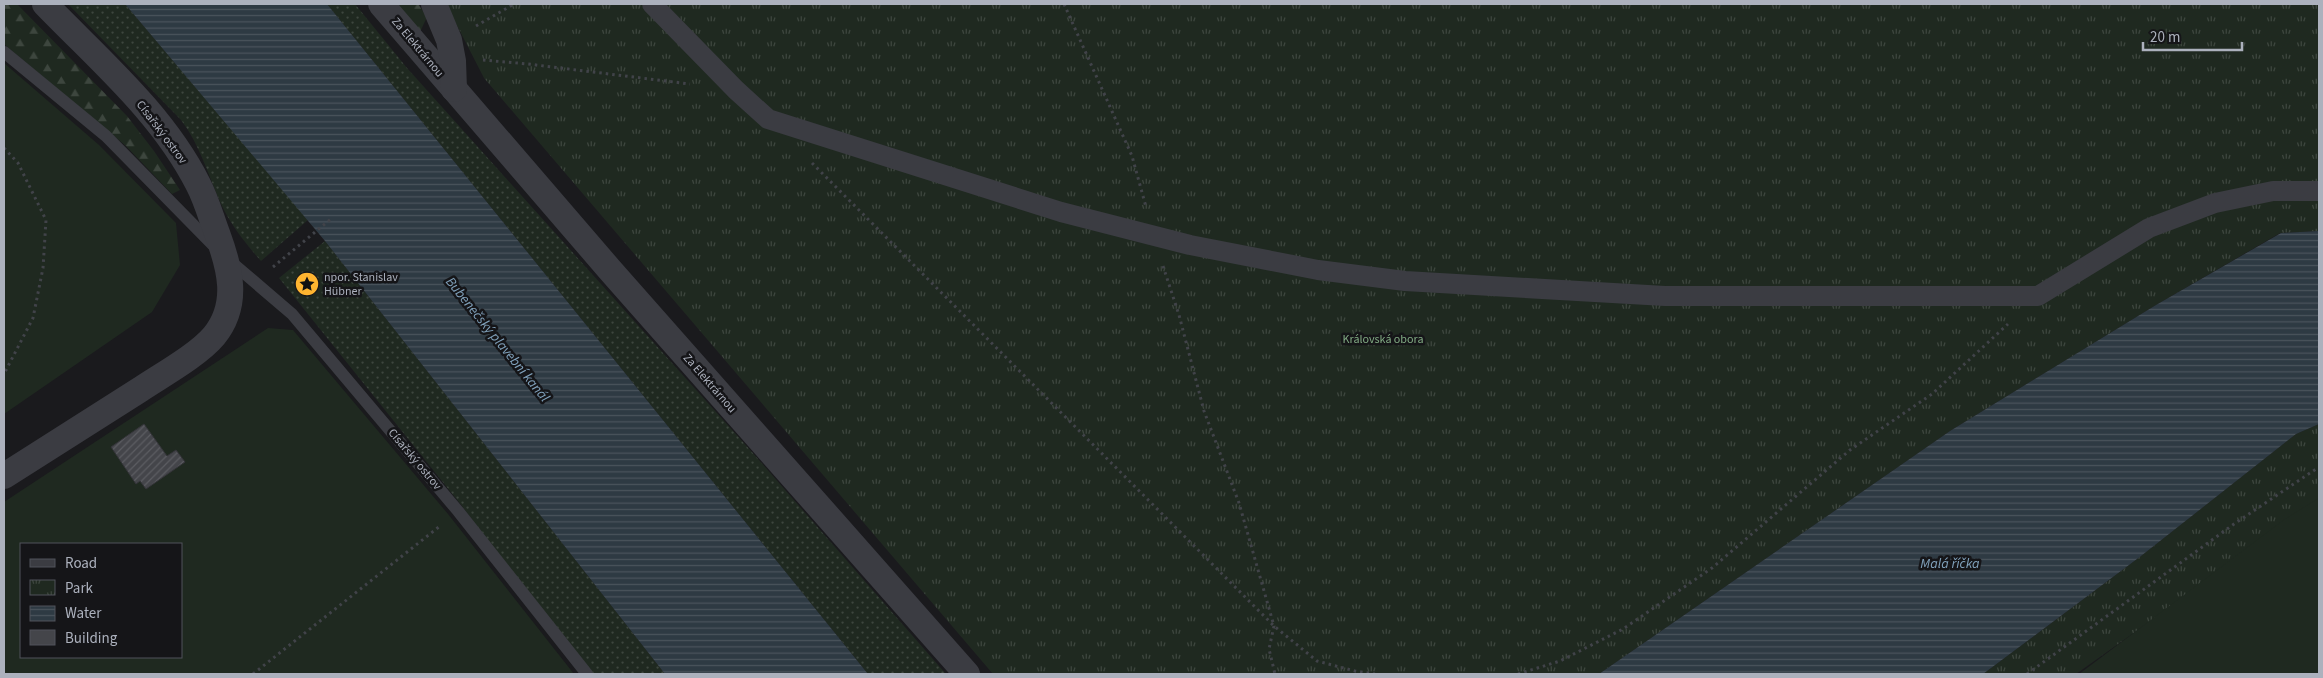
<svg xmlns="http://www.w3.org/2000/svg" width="2323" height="678" viewBox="0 0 2323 678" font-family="'Source Sans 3',sans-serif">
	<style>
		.grass { fill: url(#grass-dots) }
		.forest { fill: url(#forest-firs) }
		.park { fill: url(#park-tufts) }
		.pitch { fill: #1f2920; fill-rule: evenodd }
		.water { fill: url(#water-rules) }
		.building { fill: url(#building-hatch); stroke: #343439 }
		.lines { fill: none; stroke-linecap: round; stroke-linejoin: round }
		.path { stroke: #414349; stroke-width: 3; stroke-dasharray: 2.5 4; stroke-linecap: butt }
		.service { stroke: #3b3c42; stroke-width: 12 }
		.pedestrian { stroke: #3b3c42; stroke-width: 20 }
		.minor { stroke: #3b3c42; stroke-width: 26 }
		.labels { text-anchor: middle; stroke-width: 5; stroke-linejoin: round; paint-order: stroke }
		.street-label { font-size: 12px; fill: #acb1bd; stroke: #151518 }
		.poi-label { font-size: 12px; fill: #acb1bd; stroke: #151518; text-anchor: start }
		.park-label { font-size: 12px; fill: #81aa83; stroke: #151518 }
		.water-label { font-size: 14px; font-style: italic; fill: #80a1bb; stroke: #151518 }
	</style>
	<defs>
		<pattern id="grass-dots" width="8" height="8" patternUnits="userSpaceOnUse" patternTransform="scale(1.25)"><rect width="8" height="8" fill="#1f2920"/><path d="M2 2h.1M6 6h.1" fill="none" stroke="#3d463e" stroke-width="1.8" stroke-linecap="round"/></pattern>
		<pattern id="forest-firs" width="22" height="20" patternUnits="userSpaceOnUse" patternTransform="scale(1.25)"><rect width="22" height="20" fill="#1f2920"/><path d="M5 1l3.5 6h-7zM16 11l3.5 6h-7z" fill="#3d463e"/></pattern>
		<pattern id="park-tufts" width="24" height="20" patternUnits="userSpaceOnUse" patternTransform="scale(1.25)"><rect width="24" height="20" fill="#1f2920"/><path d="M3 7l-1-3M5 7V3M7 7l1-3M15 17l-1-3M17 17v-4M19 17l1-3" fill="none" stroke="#3d463e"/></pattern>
		<pattern id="water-rules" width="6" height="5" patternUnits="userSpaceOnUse" patternTransform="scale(1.25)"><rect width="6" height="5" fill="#2e3a43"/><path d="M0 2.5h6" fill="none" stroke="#4a545c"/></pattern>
		<pattern id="building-hatch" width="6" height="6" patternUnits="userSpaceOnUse" patternTransform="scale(1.25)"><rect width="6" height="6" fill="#44454a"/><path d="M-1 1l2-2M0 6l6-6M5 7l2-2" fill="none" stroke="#5c5d62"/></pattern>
	</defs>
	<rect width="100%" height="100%" fill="#1a1a1d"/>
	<g class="grass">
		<path d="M68,4h57l183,216 -47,41c-16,-18 -30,-36 -40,-57 -13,-29 -21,-59 -40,-84z"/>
		<path d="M327,4h28l52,64 344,383 195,223h-78z"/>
		<path d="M325,241l340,433h-78l-125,-168 -183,-228z"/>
	</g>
	<g class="forest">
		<path d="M4,4h13l110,112 27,35 26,39 -8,4 -46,-48 -122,-102z"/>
		<path d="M395,4h23l9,13 -8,17z"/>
	</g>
	<g class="park">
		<path d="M446,4h1873v227l-39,2 -124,72 -206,126 -351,243h-606l-509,-596z"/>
		<path d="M2319,424v77l-243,173h-93l158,-118 155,-122z"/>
	</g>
	<g class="pitch">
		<path d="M4,63l95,82 77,78 4,42 -28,47 -148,102z"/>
		<path d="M268,328l25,2 155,184 126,160h-570v-172zM21,544h160v113h-160z"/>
		<path d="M2319,498v176h-240l206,-155z"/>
	</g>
	<g class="water">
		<path d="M125,4h202l541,670h-203l-340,-433z"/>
		<path d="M2319,231v193l-23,10 -155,122 -158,118h-384l351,-243 206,-126 125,-72z"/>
	</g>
	<path class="building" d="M144,424l23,32 9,-6 9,12 -39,27 -6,-8 -4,3 -25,-37z"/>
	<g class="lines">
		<g class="path">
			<path d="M1064,4l68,152 14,51"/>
			<path d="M476,26l38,-22"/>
			<path d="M483,60l45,4 162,20"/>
			<path d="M4,148l14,15 28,57 -3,48 -10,50 -29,56"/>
			<path d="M812,163l462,463 43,35 38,10 20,3"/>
			<path d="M1163,266l16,49 25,96 35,92 35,123 -5,23 6,25"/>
			<path d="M273,267l59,-49"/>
			<path d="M253,674l187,-148"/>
			<path d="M1518,674l42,-13 63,-32 89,-61 138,-118 82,-56 76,-70"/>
			<path d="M2027,674l207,-150 85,-57"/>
		</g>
		<g class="service">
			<path d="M4,52l102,84 109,111"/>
			<path d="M230,261l62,53 166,197 129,163"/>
		</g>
		<path class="pedestrian" d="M652,4l84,86 32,29 293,93 129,33 128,25 87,11 260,15h373l111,-68 66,-25 58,-12h46"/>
		<g class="minor">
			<path d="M381,4l229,266 357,404"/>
			<path d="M434,4l15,36 4,21 1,28"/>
			<path d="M4,476c45,-29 91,-58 137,-87 21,-14 57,-34 73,-53 26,-32 16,-68 3,-103 -6,-16 -11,-34 -19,-49 -36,-71 -99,-124 -153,-180"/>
		</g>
	</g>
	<defs>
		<g id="sight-disc" transform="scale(1.25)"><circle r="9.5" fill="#ffb530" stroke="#151518"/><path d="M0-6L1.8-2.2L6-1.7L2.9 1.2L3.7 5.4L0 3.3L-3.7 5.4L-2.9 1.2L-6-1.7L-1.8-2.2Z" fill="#111"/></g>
	</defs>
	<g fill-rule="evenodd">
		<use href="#sight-disc" x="307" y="284"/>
	</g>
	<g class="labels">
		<g class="street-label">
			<text transform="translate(418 47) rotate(50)" y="4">Za Elektrárnou</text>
			<text transform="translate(162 132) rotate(53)" y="4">Císařský ostrov</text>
			<text transform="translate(710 383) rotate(49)" y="4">Za Elektrárnou</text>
			<text transform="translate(415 459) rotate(50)" y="4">Císařský ostrov</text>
		</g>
		<g class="poi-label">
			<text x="324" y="281">npor. Stanislav<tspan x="324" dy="14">Hübner</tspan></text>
		</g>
		<g class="park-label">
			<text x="1383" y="343">Královská obora</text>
		</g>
		<g class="water-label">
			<text transform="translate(498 339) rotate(51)" y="5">Bubenečský plavební kanál</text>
			<text x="1950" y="568">Malá říčka</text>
		</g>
	</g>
	<rect width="2323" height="678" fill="none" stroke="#acb1bd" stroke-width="10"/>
	<rect x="20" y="543" width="162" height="115" fill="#151518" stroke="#51535a"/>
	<rect x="30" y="559" width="25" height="8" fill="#3b3c42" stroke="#51535a"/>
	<text x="65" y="568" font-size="15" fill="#acb1bd">Road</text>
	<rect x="30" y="580" width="25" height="15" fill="url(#park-tufts)" stroke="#51535a"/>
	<text x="65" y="593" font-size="15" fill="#acb1bd">Park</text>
	<rect x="30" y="606" width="25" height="15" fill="url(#water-rules)" stroke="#51535a"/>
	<text x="65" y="618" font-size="15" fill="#acb1bd">Water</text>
	<rect x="30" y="630" width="25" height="15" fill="#44454a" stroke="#51535a"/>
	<text x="65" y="643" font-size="15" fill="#acb1bd">Building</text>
	<path d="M2143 42v8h99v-8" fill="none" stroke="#acb1bd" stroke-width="2.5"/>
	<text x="2150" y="42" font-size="15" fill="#acb1bd" stroke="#151518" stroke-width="4" paint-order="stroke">20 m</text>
</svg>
